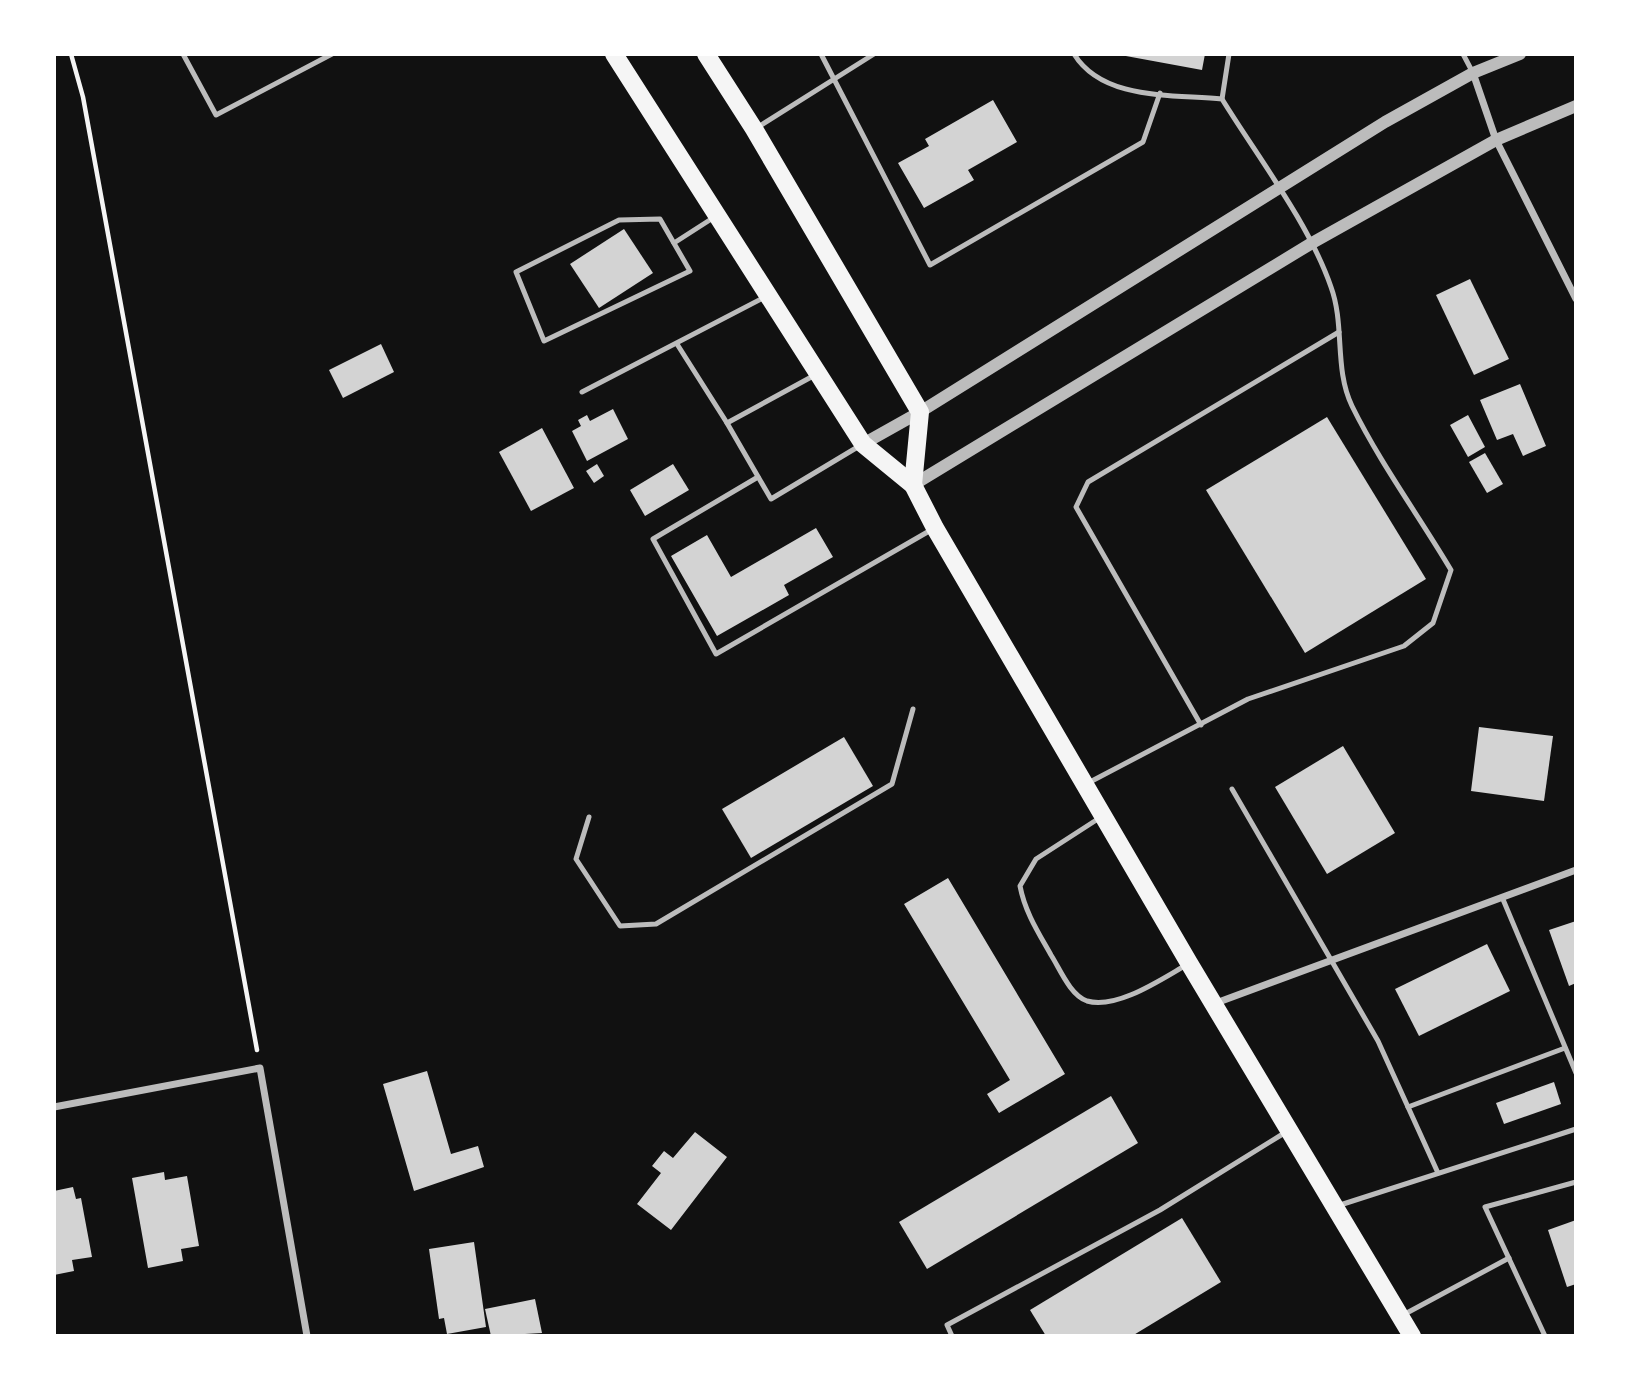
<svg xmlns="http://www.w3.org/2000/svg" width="1630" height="1390" viewBox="0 0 1630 1390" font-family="Literata,serif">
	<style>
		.building { fill: #d3d3d3 }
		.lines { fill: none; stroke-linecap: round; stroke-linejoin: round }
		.path { stroke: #f5f5f5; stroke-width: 4.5 }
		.service { stroke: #bcbcbc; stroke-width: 5 }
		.minor { stroke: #bcbcbc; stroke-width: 7 }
		.tertiary { stroke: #bcbcbc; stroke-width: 12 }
		.primary { stroke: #f5f5f5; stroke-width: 18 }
	</style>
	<rect width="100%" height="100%" fill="#111"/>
	<g class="building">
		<path d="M1115,54h90l-3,16z"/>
		<path d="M993,100l24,42 -49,28 6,10 -50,28 -26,-45 31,-17 -4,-7z"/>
		<path d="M624,229l29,44 -54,35 -29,-44z"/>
		<path d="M1470,279l39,80 -35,16 -38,-80z"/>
		<path d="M381,344l13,28 -51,26 -14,-28z"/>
		<path d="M1520,384l26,62 -23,10 -10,-22 -16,6 -17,-40z"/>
		<path d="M613,409l15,30 -41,22 -15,-30 9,-5 -3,-6 9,-5 3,6z"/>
		<path d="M1468,415l17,32 -17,10 -18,-32z"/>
		<path d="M1327,417l99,162 -121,74 -99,-163z"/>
		<path d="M542,428l32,60 -43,23 -32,-59z"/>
		<path d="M1485,453l18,31 -16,9 -18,-31z"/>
		<path d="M597,464l7,12 -10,7 -8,-12z"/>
		<path d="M673,464l16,26 -44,26 -15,-26z"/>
		<path d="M816,528l17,29 -49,28 5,10 -72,41 -46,-80 36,-21 24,42z"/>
		<path d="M1479,727l74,9 -9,65 -73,-10z"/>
		<path d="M844,737l29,49 -122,72 -29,-49z"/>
		<path d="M1343,746l52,87 -68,41 -52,-87z"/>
		<path d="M948,878l117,196 -66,39 -12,-19 23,-14 -106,-176z"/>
		<path d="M1576,921v62l-7,3 -20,-56z"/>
		<path d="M1487,944l23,47 -91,45 -24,-47z"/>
		<path d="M427,1071l24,83 27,-8 6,21 -70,24 -31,-107z"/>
		<path d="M1554,1082l7,22 -57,20 -8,-21z"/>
		<path d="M1111,1096l27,47 -211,126 -28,-47z"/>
		<path d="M695,1132l32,25 -56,73 -34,-26 24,-31 -9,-7 12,-15 9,7z"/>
		<path d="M164,1172l1,8 22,-4 12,70 -18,3 2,12 -35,7 -16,-90z"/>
		<path d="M73,1187l3,12 5,-1 11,59 -20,3 2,11 -20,4v-84z"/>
		<path d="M1182,1218l39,64 -89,54h-86l-16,-26z"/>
		<path d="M1576,1220v64l-9,3 -19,-57z"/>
		<path d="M474,1242l12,85 -39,7 -3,-16 -5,1 -10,-70z"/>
		<path d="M535,1299l7,34 -51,3 -6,-27z"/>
	</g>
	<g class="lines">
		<path class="path" d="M71,54l12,43 174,953"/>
		<g class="service">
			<path d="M183,54l33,61 116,-61"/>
			<path d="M821,54l109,211 213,-123 17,-49"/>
			<path d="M1074,54c29,47 99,40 148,45 35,57 87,124 109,188 14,38 3,82 21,119 28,57 67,110 99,164l-18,53 -29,23 -156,53 -160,84"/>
			<path d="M1463,54l10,19"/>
			<path d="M1222,99l7,-45"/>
			<path d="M758,127l116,-73"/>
			<path d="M660,219l30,52 -146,70 -28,-69 103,-52z"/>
			<path d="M674,243l42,-27"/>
			<path d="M677,344l50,79 88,-48"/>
			<path d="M582,392l185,-96"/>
			<path d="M727,423l44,76 90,-54"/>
			<path d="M758,477l-105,62 63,115 215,-124"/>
			<path d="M1201,725l-125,-218 12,-25 251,-150"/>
			<path d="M1232,789l146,252 60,132"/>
			<path d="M589,817l-13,42 44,67 36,-2 236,-140 21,-75"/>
			<path d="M1101,817l-65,42 -16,27c5,26 18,46 31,69 9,14 19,40 36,46 30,9 76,-23 101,-37"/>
			<path d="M1502,897l74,176"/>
			<path d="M1408,1107l157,-59"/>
			<path d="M1337,1206l239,-77"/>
			<path d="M1403,1315l106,-57"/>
			<path d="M952,1336l-5,-11 213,-115 126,-78"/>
			<path d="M1545,1336l-60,-129 91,-25"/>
		</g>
		<g class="minor">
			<path d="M1473,73l23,67 80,159"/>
			<path d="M1216,1003l360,-133"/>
			<path d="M54,1107l206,-39 47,268"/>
		</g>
		<g class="tertiary">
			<path d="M863,444l57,-32 465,-290 88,-49 47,-19"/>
			<path d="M913,485l399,-242 184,-103 80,-34"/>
		</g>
		<g class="primary">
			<path d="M614,54l249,390 50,41 22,43 254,435 223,373"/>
			<path d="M706,54l48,75 166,283 -7,73"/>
		</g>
	</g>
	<rect width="1630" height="1390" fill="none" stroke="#ffffff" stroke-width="112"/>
</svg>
